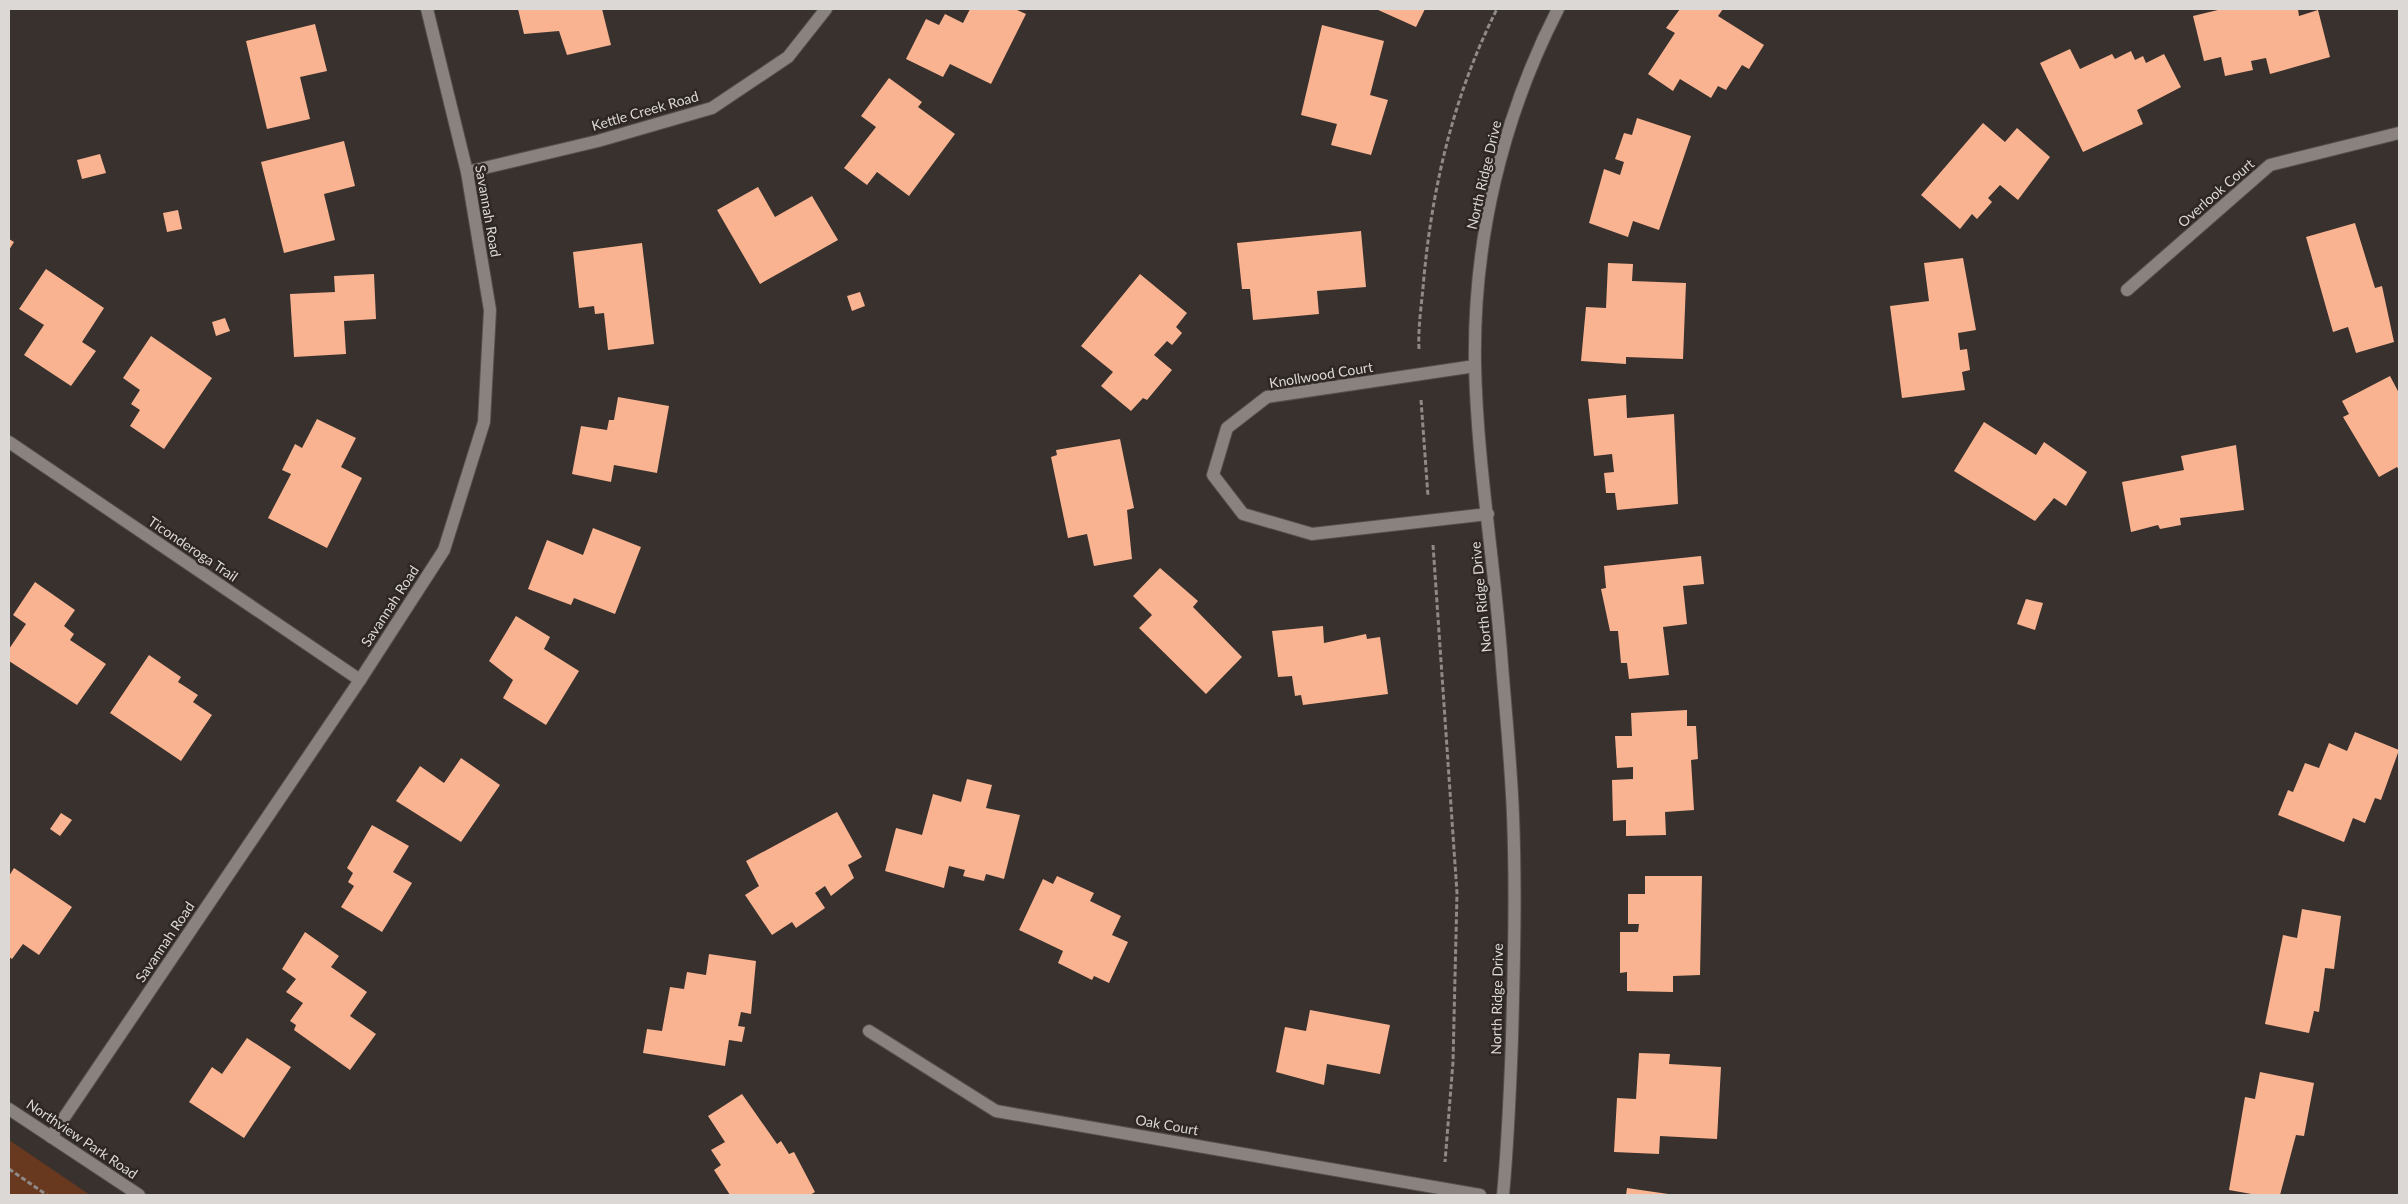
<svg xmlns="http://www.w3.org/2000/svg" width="2408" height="1204" viewBox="0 0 2408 1204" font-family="Lato,sans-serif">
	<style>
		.green { fill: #69391f }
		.building { fill: #fab390 }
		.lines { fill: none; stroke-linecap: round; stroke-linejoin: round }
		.minor-casing { stroke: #544e4c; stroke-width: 14 }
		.tertiary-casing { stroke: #544e4c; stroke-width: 14 }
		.path { stroke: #8f8987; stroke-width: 3; stroke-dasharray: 5 2.5; stroke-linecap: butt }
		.minor { stroke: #8a827e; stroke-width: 12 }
		.tertiary { stroke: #8a827e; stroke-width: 12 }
		.labels { text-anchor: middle; stroke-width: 5; stroke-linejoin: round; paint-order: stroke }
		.street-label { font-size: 14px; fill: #dcd8d6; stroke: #2e2724 }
	</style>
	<rect width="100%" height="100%" fill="#38312e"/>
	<path class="green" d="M9,1140l81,55h-81z"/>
	<g class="building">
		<path d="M518,9h84l9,36 -44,10 -8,-24 -35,3z"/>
		<path d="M970,9h45l11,5 -35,70 -41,-20 -7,13 -37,-18 20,-40 13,6 6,-11 18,9z"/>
		<path d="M1376,9h49l-9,18z"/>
		<path d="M1680,9h43l-5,7 46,29 -15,24 -7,-4 -16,25 -8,-4 -7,12 -31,-19 -7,12 -25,-17 27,-41 -9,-5z"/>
		<path d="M2222,9h76l1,7 19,-6 12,47 -60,17 -4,-16 -15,3 2,9 -28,6 -4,-19 -17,4 -11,-45z"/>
		<path d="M315,24l12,47 -27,6 10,42 -43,10 -21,-88z"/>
		<path d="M1322,25l62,16 -14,54 18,5 -17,55 -40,-10 6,-21 -36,-9z"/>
		<path d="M2070,49l10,20 32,-15 3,5 16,-8 4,9 8,-4 3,7 18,-9 17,33 -44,23 6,14 -60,28 -43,-89z"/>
		<path d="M889,78l33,24 -4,5 37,27 -46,62 -32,-24 -10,13 -23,-17 32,-41 -15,-11z"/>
		<path d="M1637,118l54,18 -32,94 -26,-9 -5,16 -39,-14 15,-54 16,6 4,-13 -9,-3 9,-26 8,2z"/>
		<path d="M1983,123l22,19 12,-14 33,29 -32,43 -18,-15 -12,13 4,4 -15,17 -5,-5 -12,15 -39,-34z"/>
		<path d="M344,141l11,45 -31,8 11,46 -51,13 -23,-91z"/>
		<path d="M100,154l6,19 -24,6 -5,-19z"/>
		<path d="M758,187l17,30 37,-21 26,44 -78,44 -43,-74z"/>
		<path d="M178,210l4,19 -15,3 -4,-19z"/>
		<path d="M2355,223l20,65 7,-2 12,56 -38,11 -8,-26 -15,5 -27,-95z"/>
		<path d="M1361,231l5,56 -49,4 2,23 -66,6 -3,-31h-8l-5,-46z"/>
		<path d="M9,239l5,3 -5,8z"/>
		<path d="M642,243l12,101 -46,6 -4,-37 -9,1 -1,-8 -15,2 -6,-56z"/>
		<path d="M1963,258l13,72 -18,3 2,17 7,-1 3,21 -8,2 3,18 -63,8 -12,-92 39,-5 -5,-38z"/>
		<path d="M1608,263l25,1 -1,17 54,2 -3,76 -57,-2v7l-45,-3 5,-54 20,1z"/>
		<path d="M46,269l58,39 -22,34 14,9 -25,35 -47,-31 20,-30 -25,-16z"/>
		<path d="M374,274l2,45 -32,2 2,33 -52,3 -4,-63 45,-2 -1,-16z"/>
		<path d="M1140,274l47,39 -11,14 6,6 -10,12 -5,-4 -13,14 18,15 -25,30 -4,-2 -12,13 -30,-25 12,-14 -32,-26z"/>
		<path d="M860,292l5,14 -13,5 -5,-15z"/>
		<path d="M225,318l5,13 -14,5 -4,-14z"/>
		<path d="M151,336l61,42 -48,71 -34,-23 10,-16 -9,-6 9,-14 -17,-12z"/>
		<path d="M2390,376l9,17v77l-2,-3 -18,10 -36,-60 6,-3 -7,-13z"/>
		<path d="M1626,395l1,23 47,-4 4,90 -61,6 -2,-17h-9l-2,-20 10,-1 -2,-18 -18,2 -6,-57z"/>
		<path d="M618,397l51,9 -12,67 -43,-8 -3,17 -39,-8 9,-48 26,4 2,-10h5z"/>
		<path d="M317,419l39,19 -15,29 21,11 -35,70 -59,-30 23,-44 -9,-4 13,-26 7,4z"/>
		<path d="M1984,422l52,33 8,-13 43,30 -21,34 -12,-8 -19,23 -81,-50z"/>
		<path d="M1120,439l14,69 -7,2 5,49 -38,7 -7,-32 -19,4 -17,-81 6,-2 -1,-5z"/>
		<path d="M2236,445l8,65 -64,8 1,7 -21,4 -2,-4 -27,7 -9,-50 62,-12 -3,-14z"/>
		<path d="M593,528l48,19 -26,67 -41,-16 -3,7 -43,-16 19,-49 36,15z"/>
		<path d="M1701,556l3,28 -21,2 4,38 -24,3 6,48 -40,4 -2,-16h-6l-3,-32h-8l-9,-42 5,-1 -2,-22z"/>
		<path d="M1160,568l38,33 -5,6 49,50 -36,37 -67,-66 13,-13 -19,-19z"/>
		<path d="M35,582l40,28 -11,16 10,8 -4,6 36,24 -29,41 -68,-44v-12l17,-25 -13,-9z"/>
		<path d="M2026,599l17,4 -8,27 -18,-6z"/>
		<path d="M516,616l34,21 -6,12 35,22 -33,54 -43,-27 10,-18 -24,-19z"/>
		<path d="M1323,626l1,17 42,-9 1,5 13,-2 8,57 -85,11 -2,-10 -6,1 -3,-20 -14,1 -6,-46z"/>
		<path d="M149,655l32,22 -3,5 20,13 -5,7 19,13 -31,46 -71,-48z"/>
		<path d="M1687,710v16h9l2,33 -7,1 3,50 -29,2 1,23 -40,1v-16l-13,1 -1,-41 21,-1v-12l-16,1 -2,-32h17l-1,-23z"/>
		<path d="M2355,732l44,18 -18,50 -6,-2 -10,25 -12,-5 -9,24 -66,-27 10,-25 5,2 12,-29 14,5 10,-25 18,8z"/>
		<path d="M461,758l39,27 -39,57 -65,-41 24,-35 24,17z"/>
		<path d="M967,779l25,6 -6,23 34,7 -16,64 -18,-5 -2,7 -21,-5 2,-6 -16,-4 -5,22 -59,-17 11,-43 26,7 11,-41 28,8z"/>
		<path d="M837,812l25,45 -14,8 6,13 -23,18 -6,-10 -10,7 10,15 -29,20 -4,-6 -20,13 -27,-40 14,-9 -13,-25z"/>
		<path d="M61,813l11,7 -12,16 -10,-7z"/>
		<path d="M372,825l37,21 -16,26 19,11 -30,49 -41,-25 13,-21 -6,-4 5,-9 -6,-5z"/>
		<path d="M14,868l58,39 -33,48 -16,-11 -11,15 -3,-2v-81z"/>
		<path d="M1057,876l37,17 -4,8 31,15 -9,19 16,7 -19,41 -15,-7 -2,4 -34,-17 5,-12 -44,-21 24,-51 10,5z"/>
		<path d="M1645,876h57l-2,99 -27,1v16l-46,-1v-19l-7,1v-41h18l1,-8h-11v-30h17z"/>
		<path d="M2302,909l39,7 -7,53 -9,-1 -6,44 -5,-1 -5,22 -44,-9 18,-89 14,3z"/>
		<path d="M305,932l34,24 -8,11 36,25 -17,24 26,18 -26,36 -56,-40 2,-5 -6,-4 13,-18 -17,-11 10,-13 -14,-10z"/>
		<path d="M709,954l47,7 -5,53 -10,-2 -3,14 7,1 -3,15 -13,-2 -4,26 -82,-13 4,-24 15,2 8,-44 14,2 3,-17 19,3z"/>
		<path d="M1310,1010l80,15 -10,49 -53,-10 -3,21 -48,-13 9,-45 21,4z"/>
		<path d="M247,1038l44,29 -47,71 -55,-36 23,-35 10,7z"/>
		<path d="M1639,1053l31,1 -1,10 52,3 -4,72 -57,-3 -1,18 -45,-2 3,-54 19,1z"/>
		<path d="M2260,1072l54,11 -10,53 -8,-1 -16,60h-23l-28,-5 16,-93 10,2z"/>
		<path d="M742,1094l35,50 4,-3 8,13 5,-2 21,40 -5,3h-80l-16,-25 7,-5 -10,-15 14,-8 -17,-26z"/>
		<path d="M1627,1188l41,6v1h-42z"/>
	</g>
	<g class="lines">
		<g class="minor-casing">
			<g id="minor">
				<path d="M467,172l131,-31 114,-33 76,-51 38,-48"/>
				<path d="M2127,290l143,-125 129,-32"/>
				<path d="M1475,366l-208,31 -40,31 -14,47 30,39 69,20 176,-20"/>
				<path d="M9,442l351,238"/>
				<path d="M869,1031l127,80 484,84"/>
				<path d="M51,1137l309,-457 84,-130 40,-128 6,-112 -23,-138 -40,-163"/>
				<path d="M1503,1195c5,-52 7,-104 9,-156 2,-75 4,-150 1,-224 -2,-50 -7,-100 -11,-150 -7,-101 -25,-201 -27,-301 -2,-123 27,-246 83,-355"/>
			</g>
		</g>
		<g class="tertiary-casing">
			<path id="tertiary" d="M9,1109l130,86"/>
		</g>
		<g class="path">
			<path d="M1419,349c-1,-20 2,-41 4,-61 8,-97 30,-192 74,-279"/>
			<path d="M1421,400l7,96"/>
			<path d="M1433,545l24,348 -4,169 -8,100"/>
			<path d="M9,1169l38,26"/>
		</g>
		<use href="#minor" class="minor"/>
		<use href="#tertiary" class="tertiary"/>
	</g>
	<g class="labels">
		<g class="street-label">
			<text transform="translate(645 111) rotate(-16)" y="5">Kettle Creek Road</text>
			<text transform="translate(1484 175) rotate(-77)" y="5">North Ridge Drive</text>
			<text transform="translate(2216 193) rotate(-41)" y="5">Overlook Court</text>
			<text transform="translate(488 211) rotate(80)" y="5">Savannah Road</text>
			<text transform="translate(1321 375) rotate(-9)" y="5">Knollwood Court</text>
			<text transform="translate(193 549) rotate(34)" y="5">Ticonderoga Trail</text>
			<text transform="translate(1481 597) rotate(-96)" y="5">North Ridge Drive</text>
			<text transform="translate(390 606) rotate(-57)" y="5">Savannah Road</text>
			<text transform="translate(165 942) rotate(-56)" y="5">Savannah Road</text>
			<text transform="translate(1497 999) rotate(-89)" y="5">North Ridge Drive</text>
			<text transform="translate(1167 1125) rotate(10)" y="5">Oak Court</text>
			<text transform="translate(82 1139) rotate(34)" y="5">Northview Park Road</text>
		</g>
	</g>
	<rect width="2408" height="1204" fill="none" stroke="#dcd8d6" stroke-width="20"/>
</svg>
